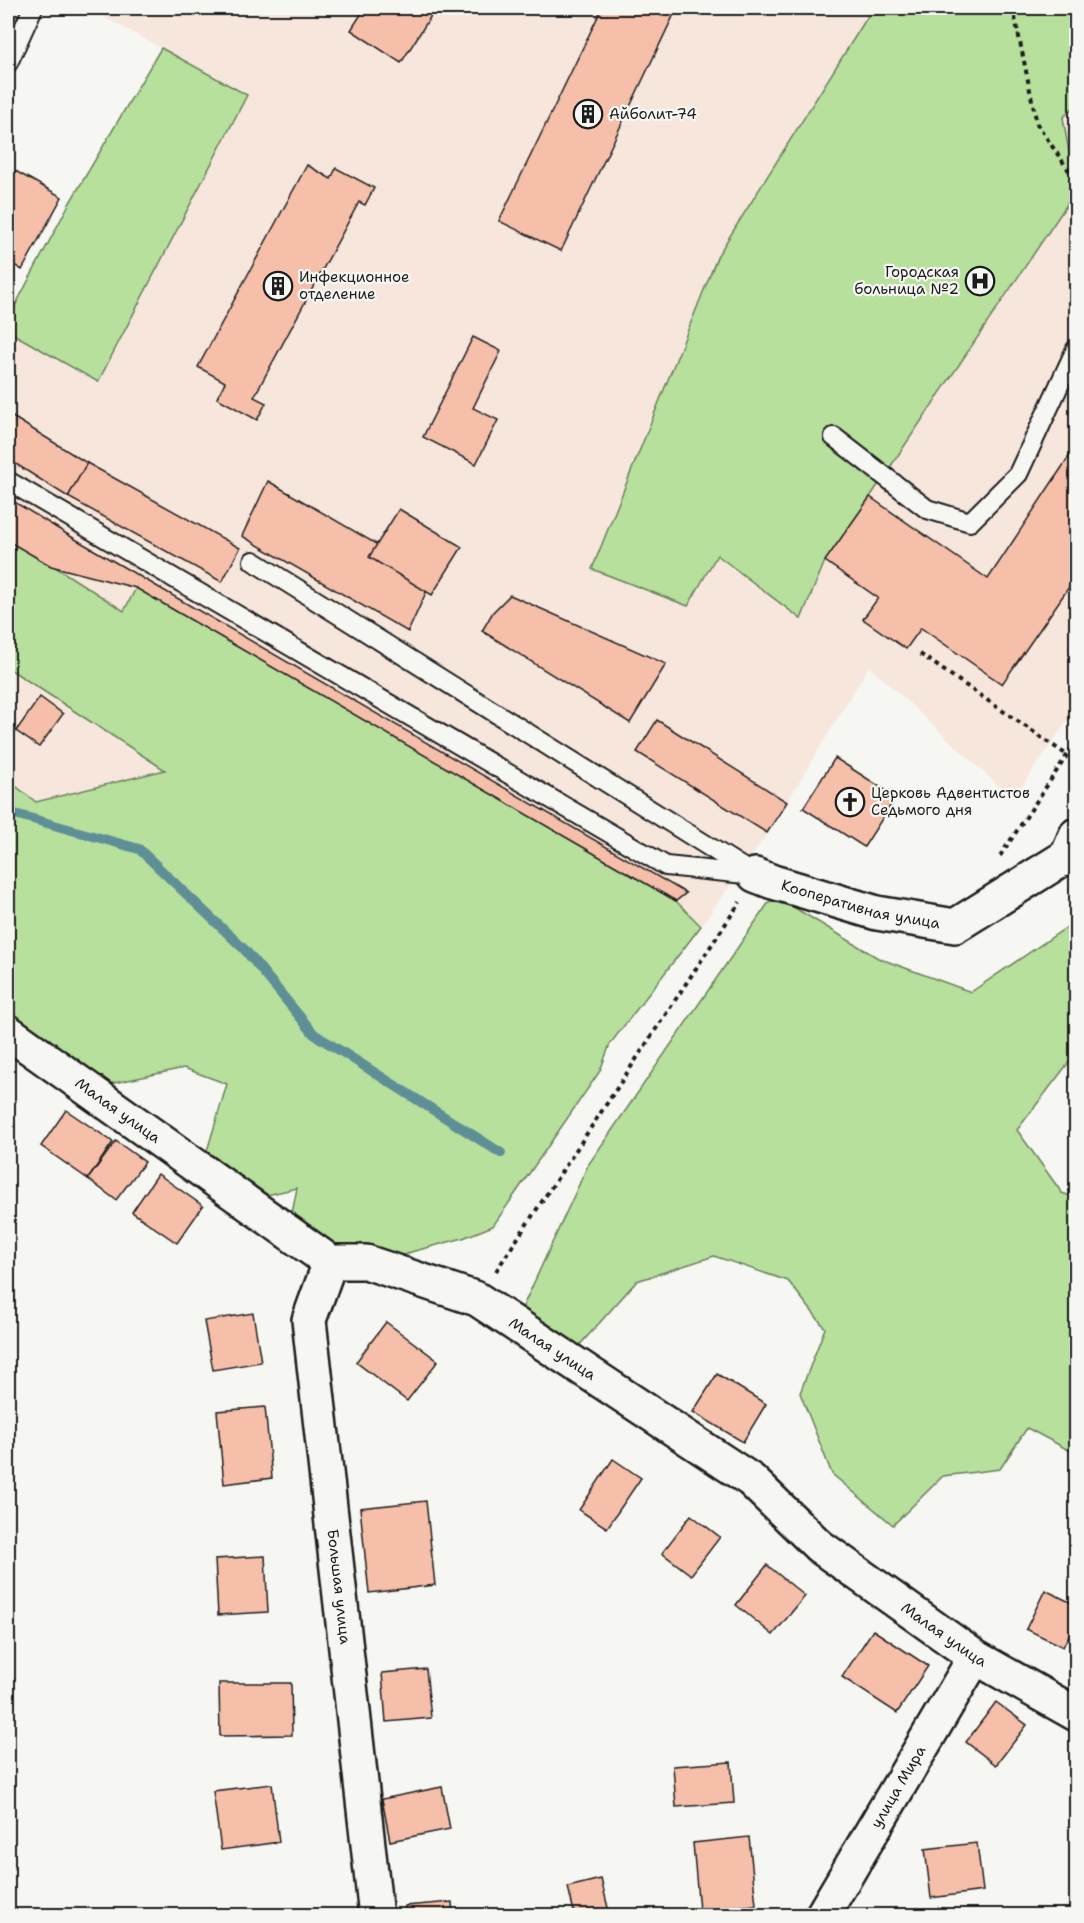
<svg xmlns="http://www.w3.org/2000/svg" width="1084" height="1923" viewBox="0 0 1084 1923" font-family="'Shantell Sans',sans-serif">
	<style>
		.built { fill: #f6e6dc; fill-rule: evenodd }
		.green { fill: #b6e09c; stroke: #697e5c; stroke-width: 1.5 }
		.lines { fill: none; stroke-linecap: round; stroke-linejoin: round }
		.stream { stroke: #5f8f96; stroke-width: 10 }
		.building { fill: #f6bfaa; stroke: #1c1c1c; stroke-width: 1.5 }
		.service-casing { stroke: #1c1c1c; stroke-width: 22 }
		.minor-casing { stroke: #1c1c1c; stroke-width: 38 }
		.path { stroke: #1c1c1c; stroke-width: 4; stroke-dasharray: 4.5 4.5; stroke-linecap: butt }
		.service { stroke: #f6f6f2; stroke-width: 18 }
		.minor { stroke: #f6f6f2; stroke-width: 33 }
		.labels { text-anchor: middle; stroke-width: 4.5; stroke-linejoin: round; paint-order: stroke }
		.poi-label { font-size: 15px; fill: #1c1c1c; stroke: #f6f6f2; text-anchor: start }
		.street-label { font-size: 15px; fill: #1c1c1c; stroke: #f6f6f2 }
	</style>
	<rect width="100%" height="100%" fill="#f6f6f2"/>
	<filter id="ink" filterUnits="userSpaceOnUse"><feTurbulence type="fractalNoise" baseFrequency=".0167" numOctaves="2"/><feDisplacementMap in="SourceGraphic" scale="12" xChannelSelector="R" yChannelSelector="G"/><feConvolveMatrix kernelMatrix="1 2 1 2 8 2 1 2 1" color-interpolation-filters="sRGB"/></filter>
	<g filter="url(#ink)">
		<g class="built">
			<path d="M88,8h988v700l-63,91 -144,-133 -99,164 -69,96 -25,-25 -540,-313 -12,23 -116,-74v-206l89,50 150,-286zM510,595l156,69 -36,59 -148,-92 11,-19z"/>
			<path d="M8,668l158,102 -130,32 -28,-22z"/>
		</g>
		<g class="green">
			<path d="M873,8h203v96l-13,14 13,73 -206,306 -45,64 -24,58 -84,-64 -29,51 -96,-37 126,-314z"/>
			<path d="M161,48l86,47 -149,287 -90,-51v-12l61,-115z"/>
			<path d="M8,537l116,74 12,-23 540,313 25,25 -91,118 -10,27 -107,155 -30,12 -52,14 -18,8 -45,-6 -59,-25 8,-41 -30,7 -60,-44 20,-67 -43,-16 -79,17 -97,-60v-245l28,22 129,-32 -157,-102z"/>
			<path d="M769,902h16l93,56 93,34 105,-71v132l-59,77 45,63 14,5v256l-49,-26 -27,41 -57,7 -50,49 -61,-51 -32,-81 25,-65 -37,-47 -74,-25 -77,25 -61,68 -56,-36 68,-148z"/>
		</g>
		<g class="lines">
			<path class="stream" d="M8,812l131,37 106,101 69,84 187,119"/>
		</g>
		<g class="building">
			<path d="M365,8h71l-35,55 -50,-33z"/>
			<path d="M602,8h75l-116,243 -62,-30z"/>
			<path d="M307,165l24,14 5,-11 38,20 -9,17 -6,-3 -105,195 12,6 -9,17 -40,-22 8,-16 -27,-15z"/>
			<path d="M10,168l52,29 -40,73 -14,-9v-89z"/>
			<path d="M473,337l28,14 -28,57 25,12 -22,44 -53,-27z"/>
			<path d="M8,414l79,49 -19,34 -60,-38z"/>
			<path d="M1076,446v131l-74,107 -81,-56 -15,21 -43,-30 15,-21 -53,-37 45,-64 118,82z"/>
			<path d="M87,463l153,85 -18,34 -154,-85z"/>
			<path d="M268,481l165,96 -25,55 -166,-96z"/>
			<path d="M8,498l62,38 616,357 -10,8 -540,-313 -85,-22 -43,-25z"/>
			<path d="M399,509l63,38 -30,48 -63,-38z"/>
			<path d="M510,595l156,69 -36,59 -148,-92 11,-19z"/>
			<path d="M40,697l23,17 -24,33 -23,-16z"/>
			<path d="M657,720l130,82 -20,31 -130,-81z"/>
			<path d="M835,758l61,39 -32,50 -61,-39z"/>
			<path d="M66,1110l47,32 -25,37 -47,-33z"/>
			<path d="M116,1141l29,21 -29,38 -28,-21z"/>
			<path d="M158,1174l45,32 -26,37 -45,-31z"/>
			<path d="M253,1313l8,49 -48,8 -9,-49z"/>
			<path d="M386,1322l52,39 -31,40 -51,-39z"/>
			<path d="M717,1374l49,30 -23,38 -50,-30z"/>
			<path d="M265,1407l7,71 -48,6 -7,-73z"/>
			<path d="M613,1459l28,19 -34,50 -28,-18z"/>
			<path d="M426,1501l9,84 -66,8 -9,-85z"/>
			<path d="M691,1515l29,22 -29,38 -29,-22z"/>
			<path d="M265,1556l3,56 -50,3 -3,-56z"/>
			<path d="M767,1565l38,31 -32,39 -37,-30z"/>
			<path d="M1045,1590l31,15v16l-13,26 -37,-18z"/>
			<path d="M873,1630l55,36 -31,47 -55,-36z"/>
			<path d="M426,1669l5,49 -45,4 -4,-49z"/>
			<path d="M219,1683h72l1,52 -72,1z"/>
			<path d="M996,1702l31,23 -31,40 -30,-23z"/>
			<path d="M731,1762l3,41 -58,4 -3,-41z"/>
			<path d="M272,1784l7,58 -58,8 -8,-59z"/>
			<path d="M442,1787l8,42 -60,12 -8,-42z"/>
			<path d="M749,1837l7,68 -57,5 -6,-67z"/>
			<path d="M977,1843l6,48 -52,7 -6,-49z"/>
			<path d="M601,1879l9,37h-35l-7,-29z"/>
			<path d="M452,1902l1,14h-48v-10z"/>
		</g>
		<g class="lines">
			<g class="service-casing">
				<g id="service">
					<path d="M8,63l25,-55"/>
					<path d="M834,437l93,72 43,13 48,-48 58,-125"/>
					<path d="M8,481l658,385 89,9"/>
					<path d="M253,561l498,312"/>
				</g>
			</g>
			<g class="minor-casing">
				<g id="minor">
					<path id="s1" d="M755,875l18,7 104,31 78,13 112,-70 9,-21"/>
					<path id="s2" d="M8,1032l322,230h36l111,37 274,181 68,66 156,111 101,57"/>
					<path id="s3" d="M330,1262l-21,58 67,596"/>
					<path id="s4" d="M822,1916l153,-259"/>
				</g>
			</g>
			<g class="path">
				<path d="M1013,8l24,116 39,57"/>
				<path d="M920,654l147,101"/>
				<path d="M1000,856l76,-114"/>
				<path d="M496,1271l244,-369"/>
			</g>
			<use href="#service" class="service"/>
			<use href="#minor" class="minor"/>
		</g>
	</g>
	<defs>
		<g id="building-ring" transform="scale(1.5)"><circle r="9.5" fill="#f6f6f2" stroke="#1c1c1c" stroke-width="1.5"/><path d="M-4-6H4V6H1V3H-1V6H-4ZM-2.5-4.3h1.7v1.8h-1.7ZM.8-4.3h1.7v1.8H.8ZM-2.5-1h1.7V.8h-1.7ZM.8-1h1.7V.8H.8Z" fill="#1c1c1c"/></g>
		<g id="hospital-ring" transform="scale(1.5)"><circle r="9.5" fill="#f6f6f2" stroke="#1c1c1c" stroke-width="1.5"/><path d="M-5-5h3v3.5h4V-5h3V5h-3V1.5h-4V5h-3Z" fill="#1c1c1c"/></g>
		<g id="church-ring" transform="scale(1.5)"><circle r="9.5" fill="#f6f6f2" stroke="#1c1c1c" stroke-width="1.5"/><path d="M-1.2-6h2.4v3.5h3.3v2.4h-3.3V6h-2.4V-.1h-3.3v-2.4h3.3Z" fill="#1c1c1c"/></g>
	</defs>
	<g fill-rule="evenodd">
		<use href="#building-ring" x="588" y="114"/>
		<use href="#hospital-ring" x="980" y="281"/>
		<use href="#building-ring" x="278" y="286"/>
		<use href="#church-ring" x="850" y="802"/>
	</g>
	<g class="labels">
		<g class="poi-label">
			<text x="609" y="119">Айболит-74</text>
			<text x="959" y="277" text-anchor="end">Городская<tspan x="959" dy="17">больница №2</tspan></text>
			<text x="299" y="282">Инфекционное<tspan x="299" dy="17">отделение</tspan></text>
			<text x="871" y="798">Церковь Адвентистов<tspan x="871" dy="17">Седьмого дня</tspan></text>
		</g>
		<g class="street-label">
			<text dy="5" stroke="none"><textPath href="#s1" startOffset="110">Кооперативная улица</textPath></text>
			<text dy="5" stroke="none"><textPath href="#s2" startOffset="135">Малая улица</textPath></text>
			<text dy="5" stroke="none"><textPath href="#s2" startOffset="639">Малая улица</textPath></text>
			<text dy="5" stroke="none"><textPath href="#s3" startOffset="330">Большая улица</textPath></text>
			<text dy="5" stroke="none"><textPath href="#s2" startOffset="1125">Малая улица</textPath></text>
			<text dy="5" stroke="none"><textPath href="#s4" startOffset="150">улица Мира</textPath></text>
		</g>
	</g>
	<rect width="1084" height="1923" fill="none" stroke="#f6f6f2" stroke-width="30"/>
	<rect x="15" y="15" width="1054" height="1893" fill="none" stroke="#1c1c1c" stroke-width="2" filter="url(#ink)"/>
</svg>
